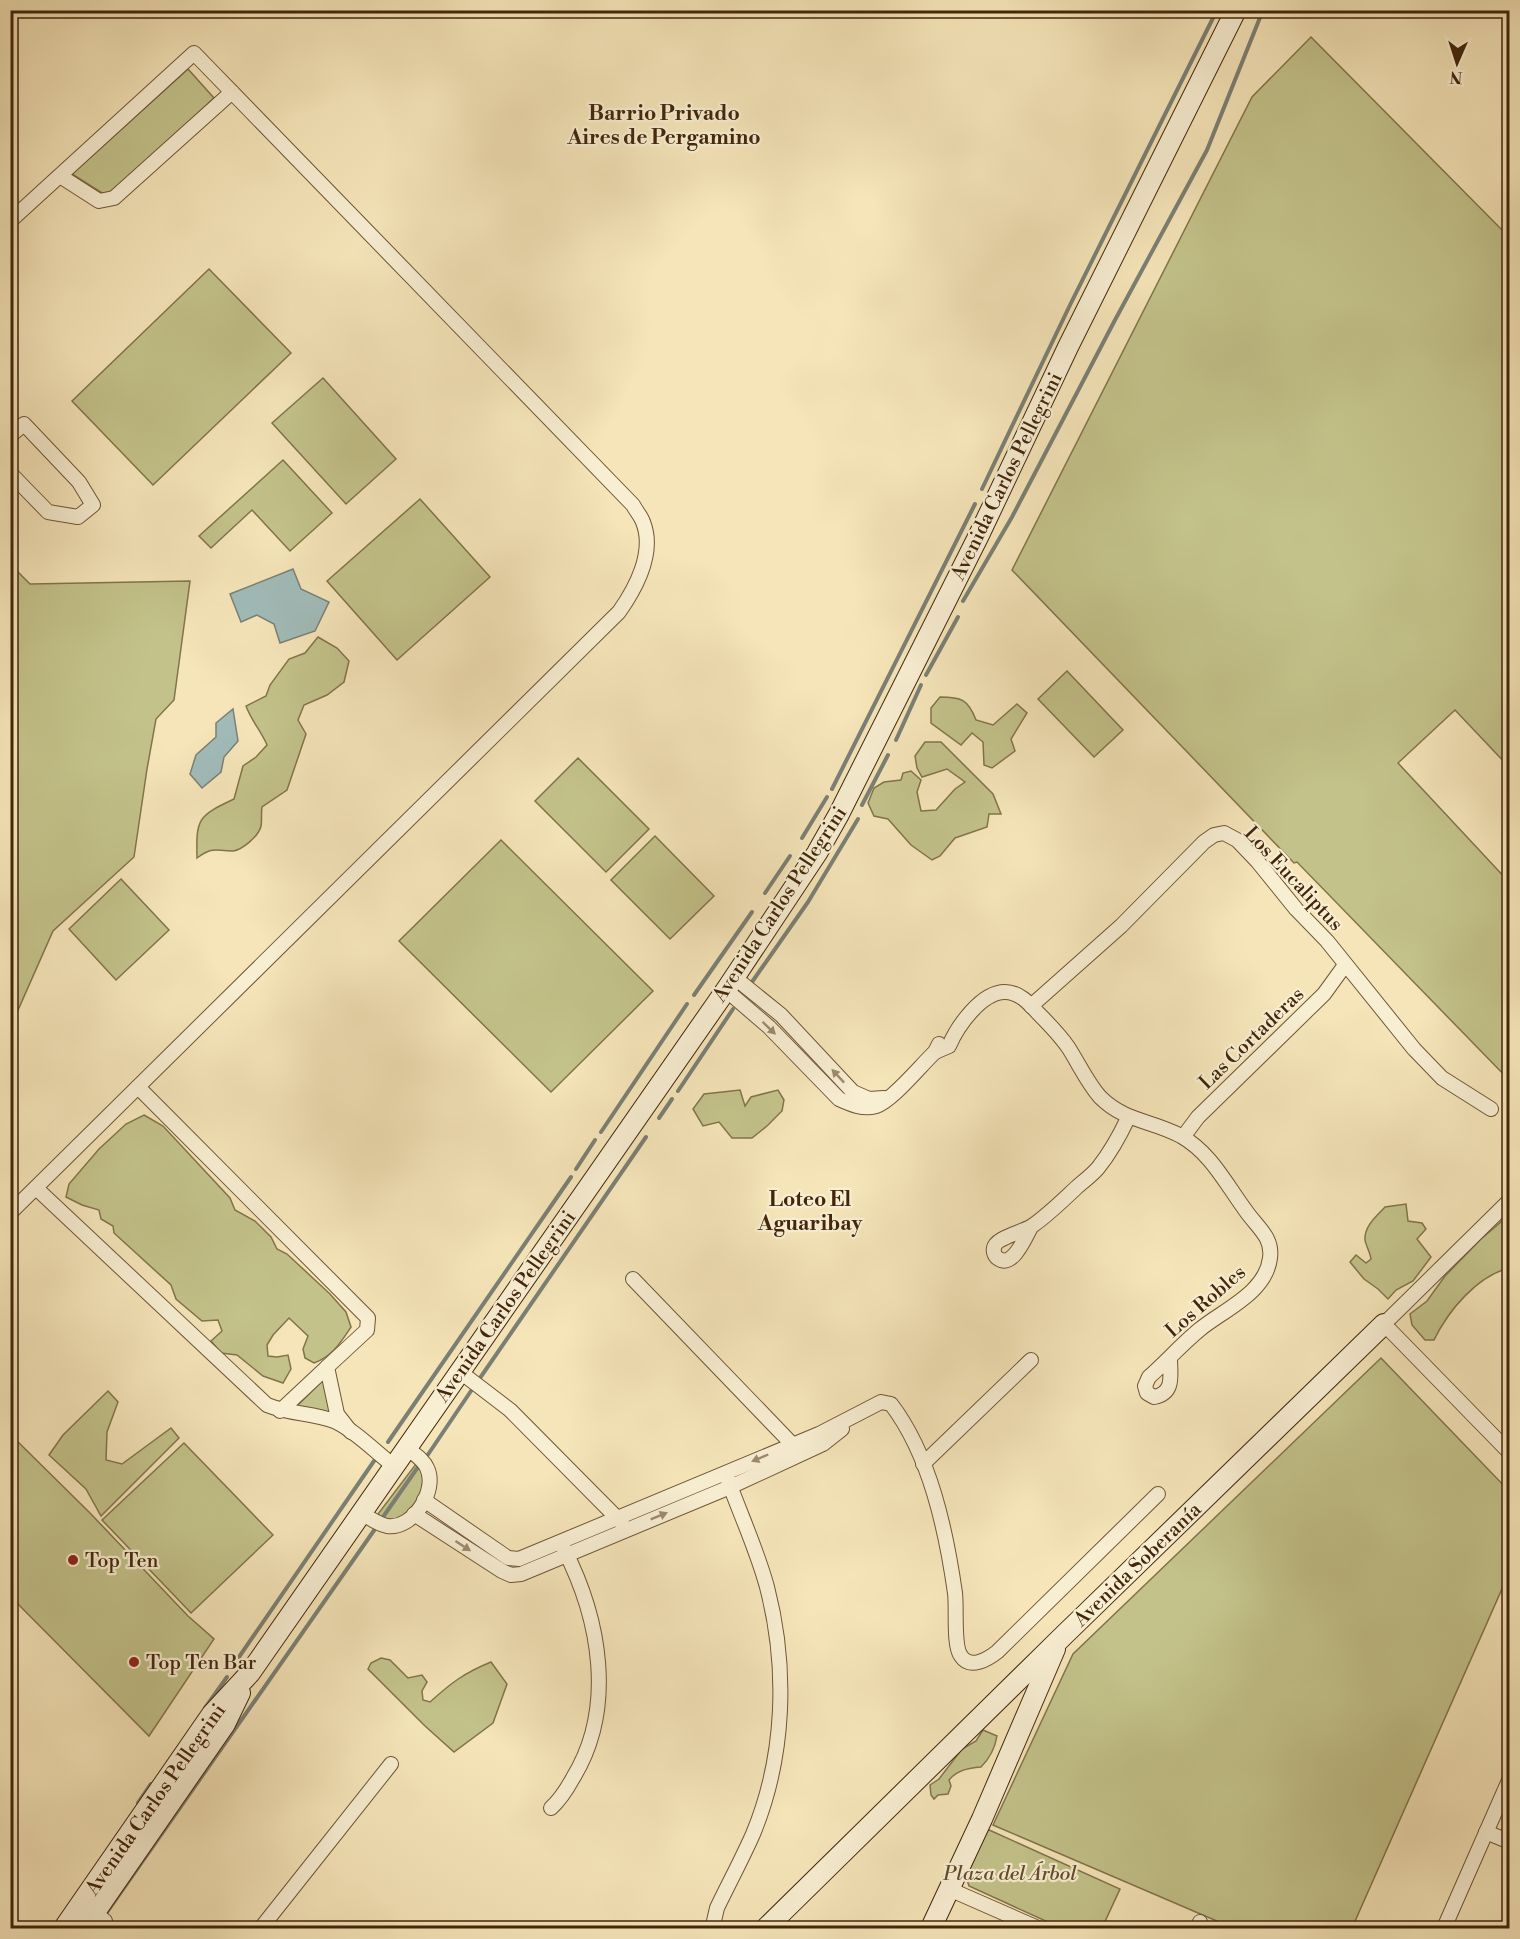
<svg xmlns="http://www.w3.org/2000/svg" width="1520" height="1939" viewBox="0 0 1520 1939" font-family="'Libre Bodoni',serif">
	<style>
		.green { fill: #c3c28a; stroke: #82744a; stroke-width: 1.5 }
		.water { fill: #a1bcba; stroke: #7b8074; stroke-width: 1.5 }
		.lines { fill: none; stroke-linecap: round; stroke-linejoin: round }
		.stream { stroke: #7b8074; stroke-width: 4 }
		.street-casing { stroke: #6f5636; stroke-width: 16 }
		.secondary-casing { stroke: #42260b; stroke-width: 22 }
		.street { stroke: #f8eed2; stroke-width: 14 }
		.secondary { stroke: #f8eed2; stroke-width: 20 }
		.oneway { fill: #9d8a6e }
		.poi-dot { fill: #8f2418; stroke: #f8eed2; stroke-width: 2 }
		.labels { text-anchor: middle; stroke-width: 4.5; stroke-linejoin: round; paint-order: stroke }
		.street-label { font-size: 20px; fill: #42260b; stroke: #f8eed2 }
		.poi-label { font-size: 20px; fill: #42260b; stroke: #f8eed2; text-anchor: start }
		.park-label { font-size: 20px; font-style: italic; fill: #624d2b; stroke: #f8eed2 }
		.neighbourhood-label { font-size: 21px; font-weight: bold; fill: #42260b; stroke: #f8eed2 }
	</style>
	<rect width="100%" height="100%" fill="#f5e5b9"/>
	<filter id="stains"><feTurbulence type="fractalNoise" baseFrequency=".00333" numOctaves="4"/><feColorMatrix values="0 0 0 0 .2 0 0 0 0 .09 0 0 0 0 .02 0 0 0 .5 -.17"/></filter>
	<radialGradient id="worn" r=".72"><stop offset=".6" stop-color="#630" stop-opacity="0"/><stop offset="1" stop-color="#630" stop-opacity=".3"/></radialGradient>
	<g class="green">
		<path d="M1311,37l198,200v530l-54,-57 -57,53 111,119v198l-212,-218 -3,1 -282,-293 240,-473z"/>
		<path d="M188,69l26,29 -100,94 -12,1 -30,-19z"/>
		<path d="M209,269l82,84 -138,132 -81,-84z"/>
		<path d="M323,378l73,81 -50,45 -74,-81z"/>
		<path d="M283,460l49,53 -42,38 -38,-41 -41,38 -12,-12z"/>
		<path d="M420,499l70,78 -93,83 -70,-79z"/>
		<path d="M11,565l19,19 160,-3 -16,119 -18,19 -9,50 -13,88 -81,74 -42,95z"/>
		<path d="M318,637l19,11 12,13 -5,21 -17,13 -23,10 -6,15 8,14 -19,56 -25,17c-1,6 0,14 -1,19 -2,10 -19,24 -28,25 -19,0 -19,-5 -36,7 -1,-40 1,-42 37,-59l9,-33 13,-9 11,-12c-6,-14 -16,-25 -21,-39l20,-10 4,-11 19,-26 16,-6z"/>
		<path d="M1067,671l56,59 -29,27 -56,-58z"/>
		<path d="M940,697c21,0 28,2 36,23l17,5 24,-21 10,9 -16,26 4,12 -23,17 -8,-3 -1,-23 -11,-9 -11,12 -30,-22v-15z"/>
		<path d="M925,742h16l52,52 8,20h-12l-2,13 -32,11 -15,18 -8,4 -21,-15 -23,-26 -14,-3 -6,-13 6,-15 10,-6 17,-2 2,-7 8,-2 10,9 -4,12 4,19 15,-1 19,-21 10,-7 -18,-13 -25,8 -5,-9 -2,-12z"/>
		<path d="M578,758l71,71 -43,43 -71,-71z"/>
		<path d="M655,836l59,60 -44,43 -59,-59z"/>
		<path d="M501,840l152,151 -102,101 -152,-151z"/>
		<path d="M121,879l48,51 -53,50 -47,-51z"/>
		<path d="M740,1090l5,16 6,-9 27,-7 6,10 -2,11 -15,15 -15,12h-20l-13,-16 -16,4 -10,-17 11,-15z"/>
		<path d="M144,1115l19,11 67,72 5,12 20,11 16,16 6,12 10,5 43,40 16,18 5,15c-10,15 -19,30 -37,36l-9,-5 -2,-9 5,-13 -19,-18 -16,17 -6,10 1,11 9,1 11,-2 3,14 -8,14 -20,-7 -26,-21 -16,-2 -10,-12 11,-10 -4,-11 -16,1 -26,-22 -5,-14 -57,-52 -1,-7 -12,-7 -2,-9 -17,-5 -16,-8 3,-13 30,-35 27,-25z"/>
		<path d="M1406,1204l2,17 14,2 4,6 -9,10 14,18 -18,24 -17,9 -8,9 -10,-10 -14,-10 -14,-17 6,-7 10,8 5,-4c-1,-7 -5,-13 -6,-19 -1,-14 12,-24 20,-33z"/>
		<path d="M1509,1215v53c-32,8 -61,43 -75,72h-9l-13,-15 -2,-11 17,-13 18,-25 36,-37z"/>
		<path d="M1381,1358l128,133v82l-157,355h-119l-240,-103 80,-171z"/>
		<path d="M323,1380l10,37 -38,-9z"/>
		<path d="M108,1391l10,11 -11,30 -1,28 16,4 49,-36 8,10 -78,78 -15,-27 -37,-34 14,-20z"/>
		<path d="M11,1435l79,78 98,103 26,23 -65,97 -138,-139z"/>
		<path d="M184,1443l89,92 -82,78 -89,-93z"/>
		<path d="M416,1464l8,7c-2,28 -5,37 -31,51l-13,-4 -2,-4z"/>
		<path d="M381,1658l9,2 18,18 14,-3 5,7 -5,9 1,9 7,2c21,-19 34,-29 61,-40l16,22 -14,39 -39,29 -29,-26 -57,-57 3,-6z"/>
		<path d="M983,1730l14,6c-2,12 -8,23 -16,31 -12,1 -24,3 -32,13l2,6 -3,8 -10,1 -4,4 -3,-4 -1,-10 9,-6 23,-30 14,-8z"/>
		<path d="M987,1829l133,60 -18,39h-41l-92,-42 -3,-9z"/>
	</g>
	<g class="water">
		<path d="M293,569l8,20 28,13 -14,29 -35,12 -6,-19 -17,-9 -16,7 -11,-28z"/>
		<path d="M233,709l5,32 -14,16 -3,15 -19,16 -12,-14 6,-19 20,-18v-14z"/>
	</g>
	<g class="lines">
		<g class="stream">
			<path d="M982,489l88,-184 147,-295"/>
			<path d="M963,601l49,-84 103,-197 92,-170 56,-140"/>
			<path d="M926,675l32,-58"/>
			<path d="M896,740l25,-55"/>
			<path d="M832,789l143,-285"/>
			<path d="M862,805l26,-50"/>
			<path d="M802,838l25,-41"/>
			<path d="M765,893l25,-37"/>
			<path d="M752,982l56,-80 50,-83"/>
			<path d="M694,995l58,-83"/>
			<path d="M678,1091l55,-82"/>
			<path d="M659,1118l13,-19"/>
			<path d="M601,1132l86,-128"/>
			<path d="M576,1169l19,-29"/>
			<path d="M480,1378l166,-241"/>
			<path d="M388,1442l183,-265"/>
			<path d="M427,1456l46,-68"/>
			<path d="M383,1517l35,-50"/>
			<path d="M239,1657l135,-196"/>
			<path d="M205,1708l22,-31"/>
			<path d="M138,1803l13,-19"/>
			<path d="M107,1912l268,-383"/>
			<path d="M52,1928l6,-7"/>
		</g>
		<g class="street-casing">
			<g id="street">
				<path d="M60,176l39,25 15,-3 118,-106"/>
				<path d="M10,221l184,-168 439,452c3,6 8,11 10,17 12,30 -7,66 -24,90l-609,601"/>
				<path d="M10,436l14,-12 55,58 14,23 -15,12 -30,-5 -38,-39"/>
				<path d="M734,977l47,38 72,77 16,7 15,-1"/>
				<path d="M726,990l43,37 70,72c11,5 24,11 37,7 16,-5 45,-41 59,-54l4,-8"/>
				<path d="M1031,1006l90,-80 83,-84 10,-7 10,-2 13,7 21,22 38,47 31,32 87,108 28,29 49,31"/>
				<path d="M935,1052l14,-6c8,-19 32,-54 56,-54 14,0 24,11 33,21 11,11 21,21 30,34 11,17 19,35 32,50 25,25 51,23 81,39 30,17 45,48 65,75 11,16 27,26 24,47 -4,35 -47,52 -71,72 -18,15 -33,32 -50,47l-4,9 2,7 7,4c21,-4 16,-22 16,-39"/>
				<path d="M138,1087l230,231 -1,12 -40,37 10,47 14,18"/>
				<path d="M1183,1137l15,-20 126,-123 21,-29"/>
				<path d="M36,1188l231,217c22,9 46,8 67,16 18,7 44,33 60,45"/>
				<path d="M1510,1200l-126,124 126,129"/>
				<path d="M1031,1227c-5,9 -18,41 -32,32 -4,-2 -6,-7 -5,-11 1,-10 29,-16 38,-22 16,-11 31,-26 45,-39 7,-6 15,-12 21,-19 12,-15 22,-33 30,-50"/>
				<path d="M633,1279l159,165"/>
				<path d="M459,1371l51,39 112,113"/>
				<path d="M280,1411l47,-44"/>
				<path d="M923,1464l108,-104"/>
				<path d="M424,1500l84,58 11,1 300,-125 62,-32 10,2c39,51 55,126 64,189 2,15 -2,53 6,63 9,14 27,3 36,-4l161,-158"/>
				<path d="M362,1513c7,5 16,11 25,13 26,4 51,-36 40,-58 -3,-8 -13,-14 -20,-20"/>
				<path d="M414,1514l88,57 9,4 10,-1 209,-87 93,-43 19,-15"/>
				<path d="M551,1808c10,-9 16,-19 22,-30 43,-70 27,-159 -9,-229"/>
				<path d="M1486,1832l24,10"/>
				<path d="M949,1889l89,39"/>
				<path d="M89,1908l16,13 1,7"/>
				<path d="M714,1921l3,-13c12,-25 25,-49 36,-74 32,-77 35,-166 14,-247 -10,-37 -26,-71 -39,-107"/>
				<path d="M261,1928l130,-164"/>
				<path d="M1197,1928l3,-6"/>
				<path d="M1444,1928l66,-150"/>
			</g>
		</g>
		<g class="secondary-casing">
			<g id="secondary">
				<path d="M64,1928l148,-214 38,-41 476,-683 91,-137 22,-39 140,-279 89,-188 168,-337"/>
				<path d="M84,1928l141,-204 15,-31"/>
				<path d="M766,1928l294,-289 324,-315"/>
				<path d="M931,1928l51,-109 73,-170"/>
			</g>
		</g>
		<use href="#street" class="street"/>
		<use href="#secondary" class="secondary"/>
	</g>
	<defs><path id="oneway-solid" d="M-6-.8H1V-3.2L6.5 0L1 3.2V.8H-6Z" transform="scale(1.5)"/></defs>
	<g class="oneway">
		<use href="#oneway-solid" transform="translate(769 1028) rotate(44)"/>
		<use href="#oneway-solid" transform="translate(838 1076) rotate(-133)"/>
		<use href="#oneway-solid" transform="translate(760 1458) rotate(157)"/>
		<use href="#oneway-solid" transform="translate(659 1516) rotate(-22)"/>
		<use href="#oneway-solid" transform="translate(463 1546) rotate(33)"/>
	</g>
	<g class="poi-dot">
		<circle cx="73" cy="1560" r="6"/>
		<circle cx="134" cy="1662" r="6"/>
	</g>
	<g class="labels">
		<g class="street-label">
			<text transform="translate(1006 476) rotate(-64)" y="7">Avenida Carlos Pellegrini</text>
			<text transform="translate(1294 878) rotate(47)" y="7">Los Eucaliptus</text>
			<text transform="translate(779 904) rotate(-57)" y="7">Avenida Carlos Pellegrini</text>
			<text transform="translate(1251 1038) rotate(-44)" y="7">Las Cortaderas</text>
			<text transform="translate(1205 1301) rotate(-41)" y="7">Los Robles</text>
			<text transform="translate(505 1306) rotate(-55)" y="7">Avenida Carlos Pellegrini</text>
			<text transform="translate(1137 1564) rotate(-44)" y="7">Avenida Soberanía</text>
			<text transform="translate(155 1799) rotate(-55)" y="7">Avenida Carlos Pellegrini</text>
		</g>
		<g class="poi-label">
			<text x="85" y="1567">Top Ten</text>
			<text x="146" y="1669">Top Ten Bar</text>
		</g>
		<g class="park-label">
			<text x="1010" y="1880">Plaza del Árbol</text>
		</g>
		<g class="neighbourhood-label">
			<text x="664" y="120">Barrio Privado<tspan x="664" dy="24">Aires de Pergamino</tspan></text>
			<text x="810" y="1206">Loteo El<tspan x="810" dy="24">Aguaribay</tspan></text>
		</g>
	</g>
	<rect width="1520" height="1939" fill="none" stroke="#f5e5b9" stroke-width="36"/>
	<rect x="12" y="12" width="1496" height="1915" fill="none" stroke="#42260b" stroke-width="3"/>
	<rect x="18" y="18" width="1484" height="1903" fill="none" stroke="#42260b" stroke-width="1.5"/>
	<g transform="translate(1457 63) rotate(183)" stroke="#f8eed2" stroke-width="4.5" paint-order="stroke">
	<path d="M0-4.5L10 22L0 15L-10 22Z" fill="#42260b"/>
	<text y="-9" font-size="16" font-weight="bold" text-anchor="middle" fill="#42260b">N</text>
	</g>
	<rect width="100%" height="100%" filter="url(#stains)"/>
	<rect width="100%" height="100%" fill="url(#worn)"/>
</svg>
